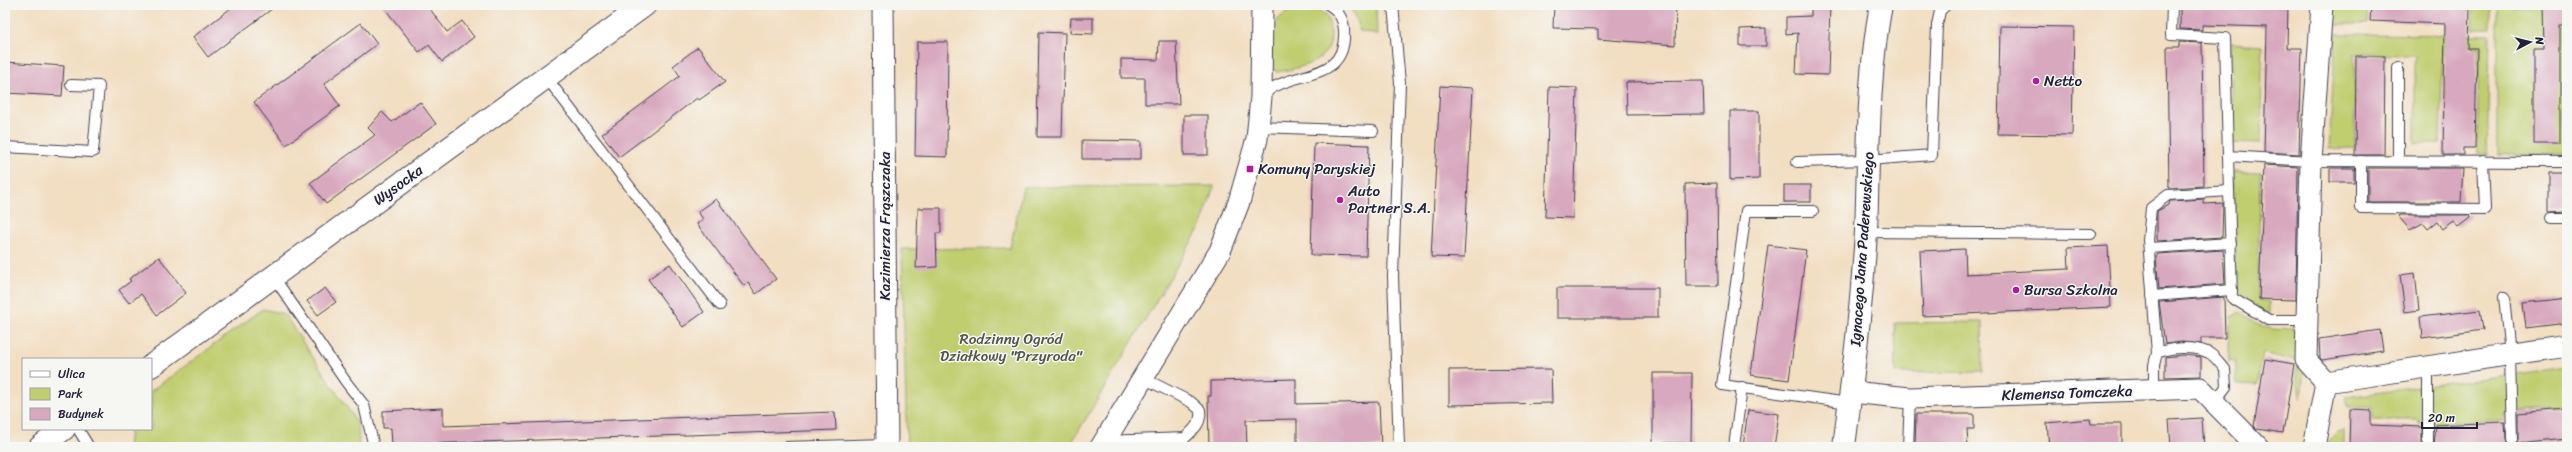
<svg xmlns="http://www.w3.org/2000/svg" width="2572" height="452" viewBox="0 0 2572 452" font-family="Sriracha,sans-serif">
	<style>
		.green { fill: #c0ce70; stroke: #717856 }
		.building { fill: #d8a8be }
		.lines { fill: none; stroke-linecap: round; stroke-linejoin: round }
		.service-casing { stroke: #413e4f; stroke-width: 12 }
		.minor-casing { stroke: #413e4f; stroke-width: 23 }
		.tertiary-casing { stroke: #413e4f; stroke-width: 24 }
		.service { stroke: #fff; stroke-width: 10 }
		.minor { stroke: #fff; stroke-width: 21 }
		.tertiary { stroke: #fff; stroke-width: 22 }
		.poi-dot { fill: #b5179e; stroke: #f6f6f2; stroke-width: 1.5 }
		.labels { text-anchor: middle; stroke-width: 3; stroke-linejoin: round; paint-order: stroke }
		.poi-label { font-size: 15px; fill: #22223b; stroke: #f6f6f2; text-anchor: start }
		.street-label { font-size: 15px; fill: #22223b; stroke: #f6f6f2 }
		.park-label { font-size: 15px; fill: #51564b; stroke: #f6f6f2 }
	</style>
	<rect width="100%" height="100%" fill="#f6f6f2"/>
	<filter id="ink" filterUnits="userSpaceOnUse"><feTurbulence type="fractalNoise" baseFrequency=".025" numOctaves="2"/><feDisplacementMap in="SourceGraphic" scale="8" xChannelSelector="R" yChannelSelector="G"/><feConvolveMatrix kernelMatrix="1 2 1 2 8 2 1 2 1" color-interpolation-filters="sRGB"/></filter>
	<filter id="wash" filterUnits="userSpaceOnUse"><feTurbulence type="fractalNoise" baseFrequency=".012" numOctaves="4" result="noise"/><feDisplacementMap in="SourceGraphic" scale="16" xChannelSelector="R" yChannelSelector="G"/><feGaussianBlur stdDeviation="0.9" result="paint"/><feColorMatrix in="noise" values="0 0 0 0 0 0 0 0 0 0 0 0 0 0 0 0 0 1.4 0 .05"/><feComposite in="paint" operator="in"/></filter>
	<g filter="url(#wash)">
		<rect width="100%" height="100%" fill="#f2dec1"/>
		<g class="green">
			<path d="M1350,5h26l1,30 -17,-4z"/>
			<path d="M2334,5h34l-1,19h-34z"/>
			<path d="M2473,5h17v24h-18z"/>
			<path d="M2497,5h70v149l-70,1z"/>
			<path d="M1301,7l13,1 12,6c17,43 -14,52 -49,58l-8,-5c3,-32 -4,-49 32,-60z"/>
			<path d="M2336,34l154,1 -3,119 -10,-1 2,-106 -36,-1 -3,97h-25v-88l-61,-1 1,94 -26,1z"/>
			<path d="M2231,43l32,2 -3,98 -28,-1z"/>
			<path d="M2233,172h27l-2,129 11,1v14l-34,-21z"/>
			<path d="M1214,186l-13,40 -132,221h-162l-5,-198 108,-1 13,-61z"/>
			<path d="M263,309l21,5 74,110 1,23h-231l2,-18h21v-38z"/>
			<path d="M2240,313c27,18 32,18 64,15v43l-3,27 -5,-23 2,-13 -35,-9 -6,32 -20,-1 -2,-23 -6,1 -1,-16 3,-29z"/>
			<path d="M1982,322l1,50 -87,1 -1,-50z"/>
			<path d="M2567,367v40l-63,6v7l-85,4 -1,-4h-45l-1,-14 -24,1 -2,-10z"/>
			<path d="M2344,430v17h-22l15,-15z"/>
		</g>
		<g id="blocks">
			<g class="building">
				<path d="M235,5h42l-69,52 -15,-20z"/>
				<path d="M382,5h45l20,27 15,-11 12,16 -32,25 -13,-17 -10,7z"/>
				<path d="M1554,5h122l-1,40 -77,-6v-10l-45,-1z"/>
				<path d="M1811,5h19l-2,70 -32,-1 2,-41 -12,1v-17l25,-1z"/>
				<path d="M2180,5h108l-1,43h15l-3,106 -35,-2 3,-125 -65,-2v5l-22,-1z"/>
				<path d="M2371,5h99l-1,44h8l-2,99h-12v7h-20l2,-131 -75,-3z"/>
				<path d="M2543,5h24v20h-7v119h-26v-95h10z"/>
				<path d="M1071,18h22v16l-23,-1z"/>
				<path d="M361,23l16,21 -53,40 16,22 -54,39 -32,-43z"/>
				<path d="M2000,26l74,1 -2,108 -74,-1z"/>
				<path d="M1766,28v18h-26v-17z"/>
				<path d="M1039,32l26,1 -3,104h-25z"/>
				<path d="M1159,41h17l3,63h-34v-26h-24v-19l37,1z"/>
				<path d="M917,42h31l-1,115 -32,-1z"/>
				<path d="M2179,42l23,1 2,143 -35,2 -2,-141h12z"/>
				<path d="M698,47l27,35 -26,18 -2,-2 -78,59 -17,-23 78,-58 -7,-10z"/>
				<path d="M2356,56h29l-1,99h-29z"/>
				<path d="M5,62l59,4 -2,30 -57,-3z"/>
				<path d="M1703,81l1,33 -77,1 -1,-33z"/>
				<path d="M1440,86l33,2 -9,170 -33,-1z"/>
				<path d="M1549,87l28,1 -4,130 -28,-1z"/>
				<path d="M420,102l16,22 -110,80 -16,-21 65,-48 -7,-7 14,-16 10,10z"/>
				<path d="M1730,111h29v68l-29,1z"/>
				<rect x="1184" y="115" width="24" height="40"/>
				<path d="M1082,140l59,1v18h-59z"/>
				<path d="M1314,143l55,2 -3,111 -55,-1z"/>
				<path d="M2264,165l34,2 -2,133 -37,-1z"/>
				<rect x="2330" y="168" width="24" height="14"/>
				<path d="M2368,168h95l-2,34h-93z"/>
				<path d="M2549,173h18v37l-18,1z"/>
				<path d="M1717,183l1,103h-32l-1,-102z"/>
				<rect x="1784" y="185" width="27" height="17"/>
				<path d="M716,199l60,80 -20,15 -8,-12 -4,4 -47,-62 6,-5 -5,-7z"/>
				<path d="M2204,199v5l19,-1 -1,34 -65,4v-30l12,-6 1,-4z"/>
				<path d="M918,208h23v25h-5l1,34 -21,1z"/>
				<path d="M2400,215h69l1,3 -12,9 -5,-6 -11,8 -5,-7 -9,7 -5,-6 -13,7 -12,-14z"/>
				<path d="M1768,245l38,5 -17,130 -38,-5z"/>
				<path d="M2108,246l3,61 -188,9 -3,-65 45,-2 1,25 103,-5 -1,-21z"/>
				<path d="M2223,250l2,34 -66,5 -3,-32 2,-3z"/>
				<path d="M159,257l27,36 -29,22 -16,-21 -12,9 -10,-13 12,-9 -2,-2z"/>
				<path d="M670,264l34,48 -21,15 -35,-48z"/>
				<path d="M2415,273l4,37 -14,2 -5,-37z"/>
				<path d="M325,288l11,14 -18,13 -11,-14z"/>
				<rect x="1557" y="288" width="101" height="30"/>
				<path d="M2224,297l1,41h-24v6l-19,-2 -17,2 -6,-42z"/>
				<path d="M2567,298v25l-41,5 -3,-25z"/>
				<path d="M2480,310l3,20 -61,8 -2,-21z"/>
				<path d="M2380,330l3,21 -61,9 -2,-2 -1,-19z"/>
				<path d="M2183,355l18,2v19l-36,1v-20z"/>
				<path d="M2265,359l29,5 -11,69 -26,-4 -3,-3z"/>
				<path d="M1551,369l1,34 -103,2v-35z"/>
				<path d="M1653,373h39l-1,70h-38z"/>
				<path d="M1296,379v25l83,-2 2,45h-84v-28l-51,1 1,27h-38l-1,-51h3v-15z"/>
				<path d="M443,408v18l392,-14 1,18 -444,15 -1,-17h-8v-17z"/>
				<path d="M2350,409l21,1v15l51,2v20h-73z"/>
				<path d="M2567,409v30l-51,5 2,-5v-26z"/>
				<path d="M1748,410l31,4 -5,33h-31z"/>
				<path d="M1916,414h58v15h-7l1,18h-53z"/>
				<path d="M2202,418l2,29h-33l-2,-27z"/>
				<path d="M2090,419l1,5h31v23h-73l-2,-24z"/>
				<path d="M2505,422l1,17 2,5 -74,3 2,-22z"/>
			</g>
		</g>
	</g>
	<g filter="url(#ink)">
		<use href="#blocks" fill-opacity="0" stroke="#413e4f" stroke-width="1"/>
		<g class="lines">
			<g class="service-casing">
				<g id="service">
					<path d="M1393,5l7,78 -7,193 6,171"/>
					<path d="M2172,5l-1,30 54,3 3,118 83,5 256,1"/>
					<path d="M2398,67v94"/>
					<path d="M546,77l174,228"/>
					<path d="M1261,97c5,-4 9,-9 15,-11 29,-15 71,-8 68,-56 0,-10 -6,-20 -15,-25"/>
					<path d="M1258,127l115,4"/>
					<path d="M5,147l88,5 6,-66 -28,-1"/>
					<path d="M2228,156l4,142 37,22h38"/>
					<path d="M2361,161v47l124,1 -2,-48"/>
					<path d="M1797,162l71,-2 64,-5 5,-130 3,-14 6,-6"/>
					<path d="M1813,211h-67l-24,174 127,18"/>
					<path d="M2552,217h15"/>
					<path d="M1865,232l226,2"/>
					<path d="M2149,248l82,-5"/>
					<path d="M273,276l73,106 18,23 10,42"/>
					<path d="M2152,296l80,-6"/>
					<path d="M2504,297l6,57 2,85"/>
					<path d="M2157,353l-9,-113 3,-32 17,-13 61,-4"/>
					<path d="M2154,391v-26l3,-12c14,-6 37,-7 52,0 6,3 11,11 16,16l1,18 -12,15"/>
					<path d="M78,429l11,18"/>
					<path d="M1105,441l80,-3c9,-9 17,-15 15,-28l-9,-8 -48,-24"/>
					<path d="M2428,445v-79"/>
					<path d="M786,447l101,-3"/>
					<path d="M1734,447l8,-60"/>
					<path d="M1908,447l2,-49"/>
				</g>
			</g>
			<g class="minor-casing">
				<g id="minor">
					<path d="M883,5l4,442"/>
					<path d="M2322,5l-11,156 -5,199 20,22"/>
					<path d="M1851,392l59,6 290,-10 58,59"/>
					<path d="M1101,447l119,-196 19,-49 18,-63 4,-42 1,-92"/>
					<path d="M2314,447l12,-65 241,-36"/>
				</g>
			</g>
			<g class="tertiary-casing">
				<g id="tertiary">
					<path d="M151,366l494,-361"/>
					<path d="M40,447l24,-18"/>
					<path d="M1844,447c9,-72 18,-144 22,-216 3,-76 1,-152 15,-226"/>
				</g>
			</g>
			<use href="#service" class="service"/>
			<use href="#minor" class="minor"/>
			<use href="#tertiary" class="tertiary"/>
		</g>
	</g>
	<g class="poi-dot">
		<circle cx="2036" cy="81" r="4"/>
		<rect x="1246" y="165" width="8" height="8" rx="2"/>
		<circle cx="1340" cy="200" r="4"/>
		<circle cx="2016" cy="290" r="4"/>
	</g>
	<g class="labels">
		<g class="poi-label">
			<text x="2044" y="86">Netto</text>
			<text x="1258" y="174">Komuny Paryskiej</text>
			<text x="1348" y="196">Auto<tspan x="1348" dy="17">Partner S.A.</tspan></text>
			<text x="2024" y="295">Bursa Szkolna</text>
		</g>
		<g class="street-label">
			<text transform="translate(398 185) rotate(-36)" y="5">Wysocka</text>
			<text transform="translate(885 226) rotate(-90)" y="5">Kazimierza Frąszczaka</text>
			<text transform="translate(1862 249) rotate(-86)" y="5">Ignacego Jana Paderewskiego</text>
			<text transform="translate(2067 393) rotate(-2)" y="5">Klemensa Tomczeka</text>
		</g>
		<g class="park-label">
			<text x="1011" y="344">Rodzinny Ogród<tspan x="1011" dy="17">Działkowy "Przyroda"</tspan></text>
		</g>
	</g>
	<rect width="2572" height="452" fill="none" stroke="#f6f6f2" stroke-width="20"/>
	<rect x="22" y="358" width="130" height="72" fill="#f6f6f2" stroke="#a1a1a9"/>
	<rect x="30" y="371" width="20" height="6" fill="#ffffff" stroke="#a1a1a9"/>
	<text x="58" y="378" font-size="12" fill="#22223b">Ulica</text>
	<rect x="30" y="388" width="20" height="12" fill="#c0ce70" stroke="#a1a1a9"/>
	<text x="58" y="398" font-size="12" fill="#22223b">Park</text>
	<rect x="30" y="408" width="20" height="12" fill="#d8a8be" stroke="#a1a1a9"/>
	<text x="58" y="418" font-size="12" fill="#22223b">Budynek</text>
	<g transform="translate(2530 42) rotate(83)" stroke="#f6f6f2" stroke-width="3" paint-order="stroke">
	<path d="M0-3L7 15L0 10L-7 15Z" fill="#22223b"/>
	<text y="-6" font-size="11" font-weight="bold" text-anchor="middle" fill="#22223b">N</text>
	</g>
	<path d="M2422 422v6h55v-6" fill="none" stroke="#22223b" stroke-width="2"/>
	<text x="2428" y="422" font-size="12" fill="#22223b" stroke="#f6f6f2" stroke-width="3" paint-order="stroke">20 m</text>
</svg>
